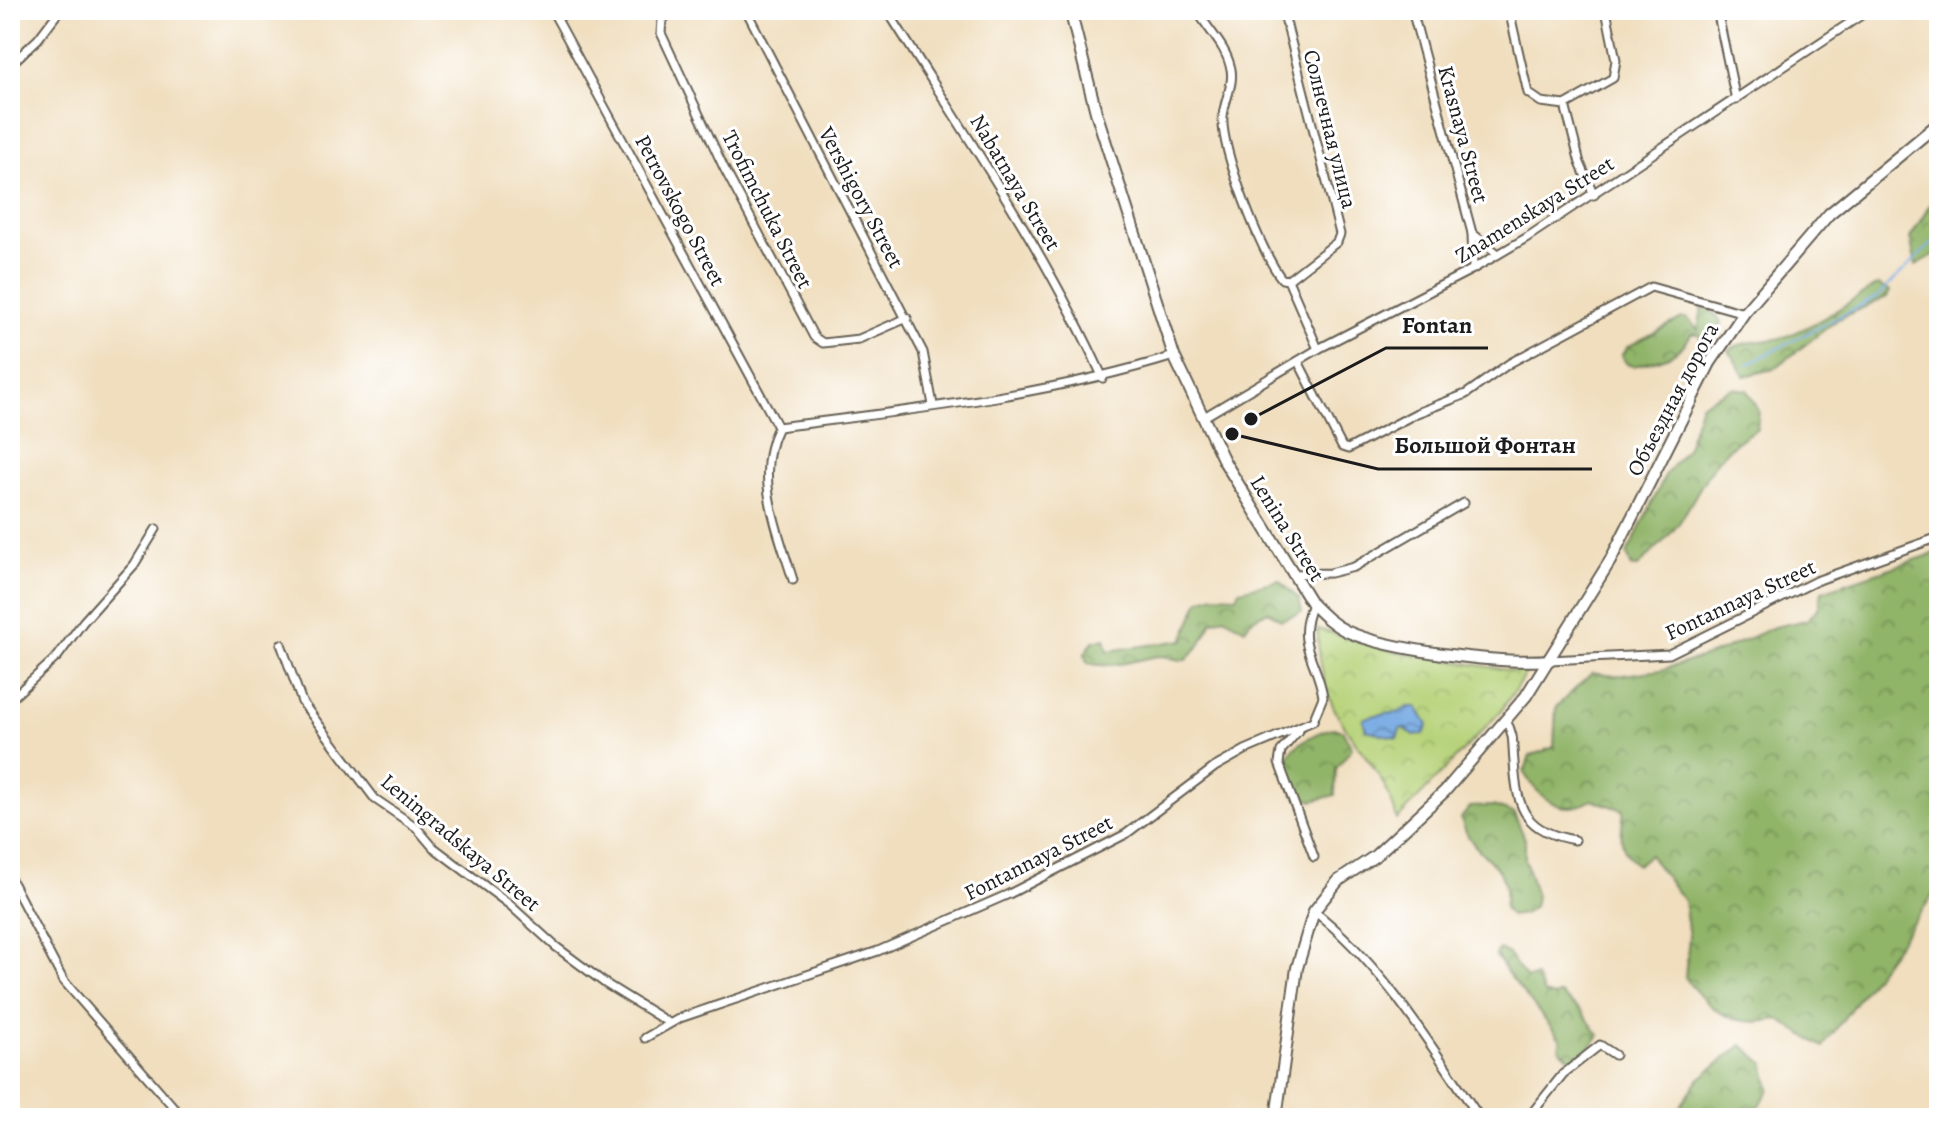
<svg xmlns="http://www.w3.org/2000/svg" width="1949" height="1128" viewBox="0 0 1949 1128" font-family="Alegreya,serif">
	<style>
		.forest { fill: url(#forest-crowns); stroke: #566842; stroke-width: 2 }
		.park { fill: url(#park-crowns); stroke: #69774a; stroke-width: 2 }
		.water { fill: url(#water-waves); stroke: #4a6380; stroke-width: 2 }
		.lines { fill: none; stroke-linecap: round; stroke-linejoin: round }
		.stream { stroke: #77aae3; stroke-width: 2 }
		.street-casing { stroke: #666055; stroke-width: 11 }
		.secondary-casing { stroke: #666055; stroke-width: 14 }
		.street { stroke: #fff; stroke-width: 7 }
		.secondary { stroke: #fff; stroke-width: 10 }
		.labels { text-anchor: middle; stroke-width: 6; stroke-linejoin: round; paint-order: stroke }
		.street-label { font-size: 22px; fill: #1c1c1c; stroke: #fff }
		.leader { fill: none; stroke: #1c1c1c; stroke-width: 3 }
		.callout-dot { fill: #1c1c1c; stroke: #fff; stroke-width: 3 }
		.callout-label { font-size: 24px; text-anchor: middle; font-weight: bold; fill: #1c1c1c; stroke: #fff; stroke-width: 6; stroke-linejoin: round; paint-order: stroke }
	</style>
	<defs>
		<pattern id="forest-crowns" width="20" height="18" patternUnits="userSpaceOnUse" patternTransform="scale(2)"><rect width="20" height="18" fill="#90b468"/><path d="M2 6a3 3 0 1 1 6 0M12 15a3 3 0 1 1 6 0" fill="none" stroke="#759255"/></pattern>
		<pattern id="park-crowns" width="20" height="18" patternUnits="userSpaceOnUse" patternTransform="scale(2)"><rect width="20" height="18" fill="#b6d278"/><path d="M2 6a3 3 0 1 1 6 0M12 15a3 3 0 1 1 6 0" fill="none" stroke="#9cb467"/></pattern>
		<pattern id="water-waves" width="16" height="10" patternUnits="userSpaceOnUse" patternTransform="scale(2)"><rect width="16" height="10" fill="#77aae3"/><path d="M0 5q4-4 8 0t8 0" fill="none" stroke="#618ab7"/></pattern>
	</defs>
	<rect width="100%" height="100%" fill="#fff"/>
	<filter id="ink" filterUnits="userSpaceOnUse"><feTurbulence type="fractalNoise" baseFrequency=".0125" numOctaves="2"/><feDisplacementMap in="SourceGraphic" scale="16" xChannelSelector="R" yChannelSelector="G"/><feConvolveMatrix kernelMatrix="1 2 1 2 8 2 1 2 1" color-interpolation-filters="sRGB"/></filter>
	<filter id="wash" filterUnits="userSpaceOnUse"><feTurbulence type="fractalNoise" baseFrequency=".006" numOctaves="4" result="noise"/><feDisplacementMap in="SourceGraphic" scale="32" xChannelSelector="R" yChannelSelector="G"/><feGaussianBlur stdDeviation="1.8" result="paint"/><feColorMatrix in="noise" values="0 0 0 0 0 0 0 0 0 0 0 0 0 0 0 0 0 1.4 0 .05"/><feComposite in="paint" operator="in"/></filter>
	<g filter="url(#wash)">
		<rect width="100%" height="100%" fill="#f0debe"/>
		<g class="forest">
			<path d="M1939,190v62l-23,13 -6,-27z"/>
			<path d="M1878,285l12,6 -3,6 -49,22 -64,50 -30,7 -15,-26c16,-11 37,-7 55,-13 34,-12 62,-34 94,-52z"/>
			<path d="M1702,308h7l13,15 -11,24 -7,2 -5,-15h-8c-11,23 -34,27 -58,32l-6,-2 -6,-8 6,-9 55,-29h5l11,12z"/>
			<path d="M1732,388l15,2 12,21 -2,18c-43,22 -52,53 -76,91 -11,17 -29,32 -43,47l-6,1 -5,-14 39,-80 21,-27 14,-43z"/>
			<path d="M1939,552v335l-116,160 -45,-28c-42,10 -69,-7 -93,-42l4,-40 -5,-36 -35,-46 -12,10c-20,-17 -16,-31 -13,-55l-32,-10c-30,18 -52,-1 -68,-27l6,-17 24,-9 2,-40 36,-34 23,3 46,-6 55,-17 58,-26 33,-7 12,-13 3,-16z"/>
			<path d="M1279,580l20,19 3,13 -21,8 -13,-9 -17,9 -6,9 -21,-12 -12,5 -12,23 -14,15c-9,1 -18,-4 -26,-4 -24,3 -47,14 -72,7l-4,-8 9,-14 12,-3 3,13 75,-11 17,-40 14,-5 23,1 3,-6z"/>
			<path d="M1334,728l9,3 9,17 -16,21 -1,26 -22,6 -18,-6c-4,-9 -11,-21 -10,-30 1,-18 33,-34 49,-37z"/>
			<path d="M1493,806l21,7 11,26v21l11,36 -2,11 -9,7 -15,2 -6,-8c9,-52 -31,-43 -43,-90l9,-11z"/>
			<path d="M1499,949l8,4 20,26 9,-2 8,17 10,3 6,-3 22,18 17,23 -12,17 -15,8 -13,-12 2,-8 -59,-74 -6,-11z"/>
			<path d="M1742,1045l22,18 6,26 -19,29h-78l24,-37z"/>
		</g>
		<path class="park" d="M1318,629l74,22 134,22 -26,39 -103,108c-11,-50 -42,-70 -63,-112 -10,-19 -17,-58 -16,-79z"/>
		<path class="water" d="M1408,707h9l11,18 -4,9 -10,2 -10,-8 -4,1 -3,9 -31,-8 -3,-11c16,-8 31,-2 45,-12z"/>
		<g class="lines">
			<path class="stream" d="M1748,364l129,-67 62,-61"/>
		</g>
	</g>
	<g filter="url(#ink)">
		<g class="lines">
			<g class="street-casing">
				<g id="street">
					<path d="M552,10l226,417c133,-17 267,-31 396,-71"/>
					<path d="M674,10l-12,10 -1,13 63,135 90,169 9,6 36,-4 48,-21"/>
					<path d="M746,10l177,342 10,53"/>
					<path d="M887,10c76,121 157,238 216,368"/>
					<path d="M1197,10c11,21 29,35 34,59 3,17 -7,31 -8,48 -3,30 39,139 59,162l6,1 30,69"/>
					<path d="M1283,10l57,224 -3,8 -49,38"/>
					<path d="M1412,10l60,223 1,36"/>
					<path d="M1509,10l19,83 13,9 24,3 15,58 14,32"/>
					<path d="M1717,10l19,90"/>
					<path d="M557,19l12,-9"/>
					<path d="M10,65l28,-26 22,-29"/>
					<path d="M1565,105l48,-27 3,-18 -10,-50"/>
					<path d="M1472,233l26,21"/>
					<path d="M1299,363l43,84 6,2 69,-36 49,-19 44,-31 141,-76 93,26"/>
					<path d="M1204,417l114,-68 155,-80 53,-31 343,-228"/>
					<path d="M778,427c-25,49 0,104 15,153"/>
					<path d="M1292,574l38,-1 24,-6 110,-64"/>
					<path d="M281,644l21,58 73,97 41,28 17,20 77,58 45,41 51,38 63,39"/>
					<path d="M1550,660l119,-6 147,-73 123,-44"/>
					<path d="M10,700l48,-44 25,-34 51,-57 22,-36"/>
					<path d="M1506,721c9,14 6,25 8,41 3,49 12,70 61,78"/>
					<path d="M1298,731l-17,20 -2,12 35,94"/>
					<path d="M10,878l53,102 120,138"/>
					<path d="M1314,911c70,55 116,134 166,207"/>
					<path d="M645,1038l35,-20 198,-67 131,-57 117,-60 89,-67 30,-17 68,-29 10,-24c-5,-37 -29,-51 -11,-93"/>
					<path d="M1528,1118l35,-44 37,-29 15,10"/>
				</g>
			</g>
			<g class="secondary-casing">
				<g id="secondary">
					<path d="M1070,10l26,102 78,244 50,105 88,143c11,11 20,20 34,27 44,20 156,33 204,29"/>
					<path d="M1276,1118l21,-150 17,-57 24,-30 37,-25 70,-65 81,-95 84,-135 100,-198 34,-50 85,-99 110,-91"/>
				</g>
			</g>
			<use href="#street" class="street"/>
			<use href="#secondary" class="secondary"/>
		</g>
	</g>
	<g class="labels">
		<g class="street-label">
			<text transform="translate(1331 129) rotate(76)" y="8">Солнечная улица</text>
			<text transform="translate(1464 134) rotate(75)" y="8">Krasnaya Street</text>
			<text transform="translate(1016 182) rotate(59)" y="8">Nabatnaya Street</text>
			<text transform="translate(862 197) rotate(62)" y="8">Vershigory Street</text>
			<text transform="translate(768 209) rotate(63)" y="8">Trofimchuka Street</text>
			<text transform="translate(1534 209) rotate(-32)" y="8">Znamenskaya Street</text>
			<text transform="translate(681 210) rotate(62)" y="8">Petrovskogo Street</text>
			<text transform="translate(1672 399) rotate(-62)" y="8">Объездная дорога</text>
			<text transform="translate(1288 528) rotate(58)" y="8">Lenina Street</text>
			<text transform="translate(1740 599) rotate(-25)" y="8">Fontannaya Street</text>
			<text transform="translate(461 842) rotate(40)" y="8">Leningradskaya Street</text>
			<text transform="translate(1038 857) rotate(-27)" y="8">Fontannaya Street</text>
		</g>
	</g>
	<path class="leader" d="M1251 419L1386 348H1488M1232 434L1378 469H1592"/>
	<g class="callout-dot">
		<circle cx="1251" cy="419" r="8"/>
		<circle cx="1232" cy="434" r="8"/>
	</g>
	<g class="callout-label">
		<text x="1437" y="333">Fontan</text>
		<text x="1485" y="453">Большой Фонтан</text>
	</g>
	<rect width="1949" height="1128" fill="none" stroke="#fff" stroke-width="40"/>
</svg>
